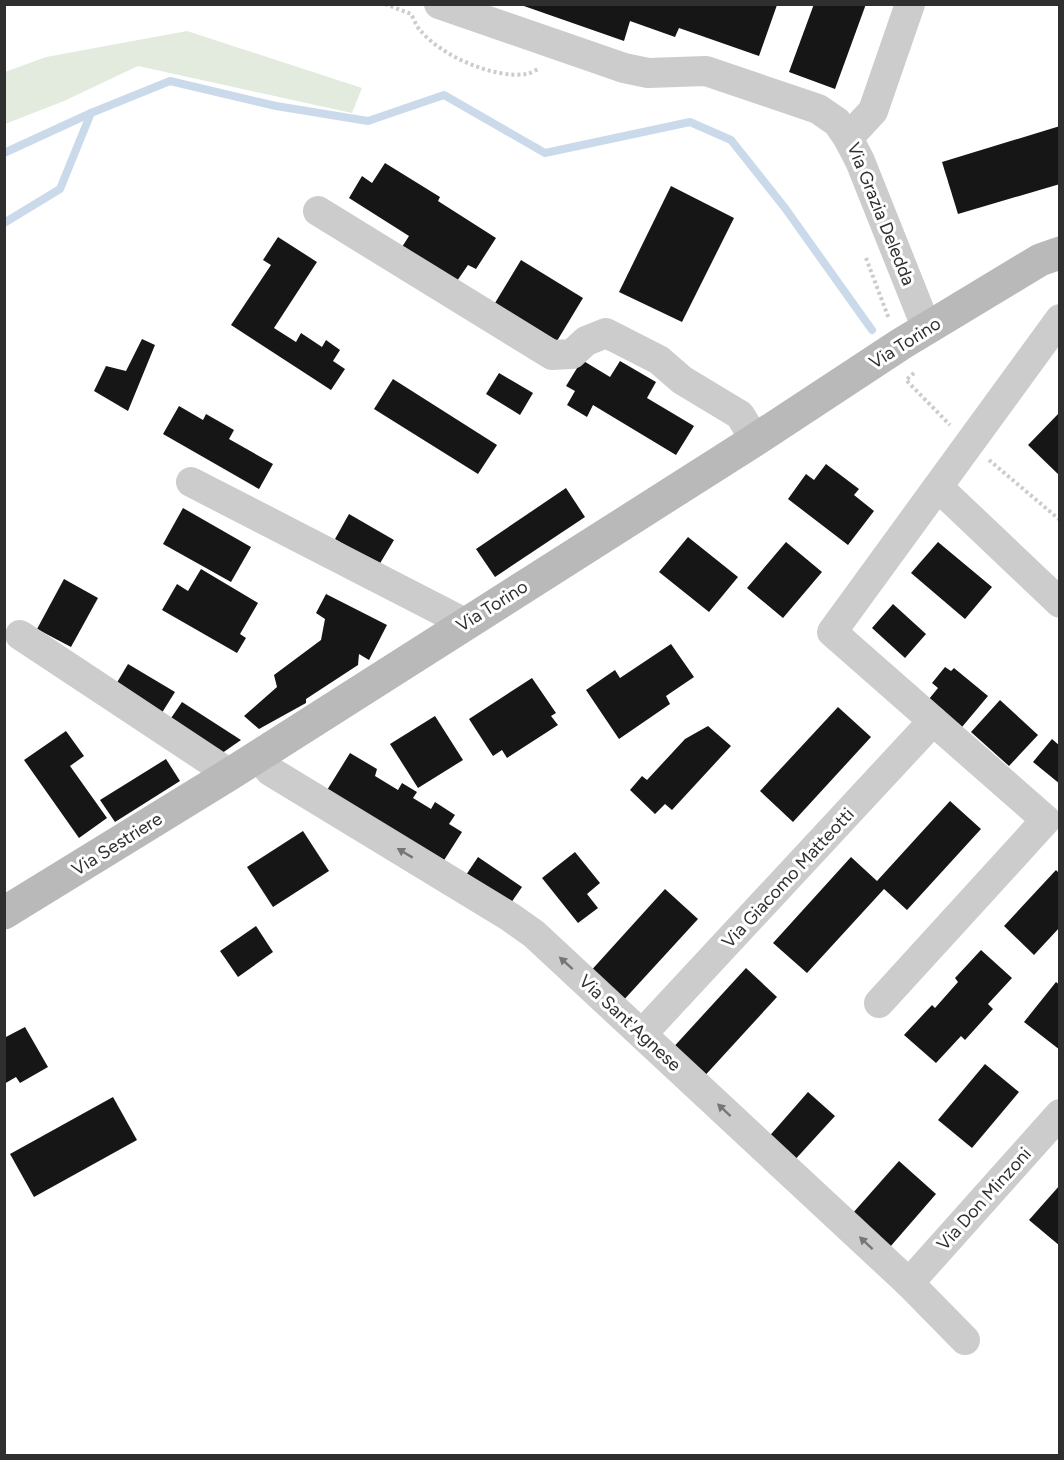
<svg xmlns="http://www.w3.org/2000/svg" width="1064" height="1460" viewBox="0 0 1064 1460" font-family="Figtree,sans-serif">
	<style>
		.green { fill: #e3ebde }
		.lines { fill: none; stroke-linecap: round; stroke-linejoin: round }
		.stream { stroke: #cbdaea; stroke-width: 8 }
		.building { fill: #161616 }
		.path { stroke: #ccc; stroke-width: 4; stroke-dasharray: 3 3; stroke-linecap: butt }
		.minor { stroke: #ccc; stroke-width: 30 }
		.secondary { stroke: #b9b9b9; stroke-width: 33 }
		.oneway { fill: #767676 }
		.labels { text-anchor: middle; stroke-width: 6; stroke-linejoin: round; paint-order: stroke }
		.street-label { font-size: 18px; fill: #2f2f2f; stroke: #fff }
	</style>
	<rect width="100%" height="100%" fill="#fff"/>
	<path class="green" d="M187,31l175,57 -10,25 -214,-47 -74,35 -59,23v-52l41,-15z"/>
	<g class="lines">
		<g class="stream">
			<path d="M4,153l87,-40 79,-32 106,25 92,15 76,-26 101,58 145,-31 41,18 54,68 87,122"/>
			<path d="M4,223l56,-34 31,-76"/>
		</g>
	</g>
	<g class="building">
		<path d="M775,4l2,1 -18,51 -80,-28 -4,9 -45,-16 -6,20 -103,-36z"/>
		<path d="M814,4h52l-31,85 -46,-17z"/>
		<path d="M1060,126v58l-102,30 -16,-52z"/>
		<path d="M385,163l55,34 -2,4 58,37 -20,31 -8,-4 -11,16 -55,-34 7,-11 -60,-38 13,-22 10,7z"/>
		<path d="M671,186l63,32 -52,104 -63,-30z"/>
		<path d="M278,237l39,25 -43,66 22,14 5,-9 21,14 4,-7 14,10 -7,11 12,8 -14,21 -100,-65 40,-60 -8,-5z"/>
		<path d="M521,260l62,38 -26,43 -62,-38z"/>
		<path d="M142,339l13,6 -27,66 -34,-20 12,-25 20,5z"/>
		<path d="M582,360l28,17 10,-16 36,21 -9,16 47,28 -18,29 -83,-50 -6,12 -20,-12 8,-14 -9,-5z"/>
		<path d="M499,373l34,20 -13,22 -34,-21z"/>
		<path d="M393,379l104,66 -19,29 -104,-65z"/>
		<path d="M179,406l24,14 3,-6 28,16 -5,9 44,25 -14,25 -96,-55z"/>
		<path d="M1060,412v64l-32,-31z"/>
		<path d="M826,464l33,25 -5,6 20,16 -26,34 -60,-46 18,-25 8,6z"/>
		<path d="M566,488l19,29 -90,60 -19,-28z"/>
		<path d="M183,508l68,39 -20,35 -68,-38z"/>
		<path d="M349,514l45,26 -15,25 -44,-26z"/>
		<path d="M688,537l50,40 -29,35 -50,-40z"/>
		<path d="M786,542l36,30 -39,46 -36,-30z"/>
		<path d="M938,542l54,45 -27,32 -54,-46z"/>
		<path d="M201,569l57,34 -18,31 6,4 -9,15 -75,-43 15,-26 11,7z"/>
		<path d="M64,579l34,19 -27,49 -34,-18z"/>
		<path d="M326,594l61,31 -18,35 -10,-6 -1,11 -52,34v4l-47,26 -15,-13 33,-29 -3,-12 47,-35 4,-21 -9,-6z"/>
		<path d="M893,604l33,30 -21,24 -33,-30z"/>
		<path d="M671,644l23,33 -28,19 4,8 -51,35 -33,-49 29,-20 5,8z"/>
		<path d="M128,664l47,28 -17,27 -46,-28z"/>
		<path d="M945,667l6,4 3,-3 34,28 -26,31 -33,-28 9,-11 -6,-5z"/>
		<path d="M532,678l24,35 -5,3 7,9 -51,33 -5,-8 -9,6 -24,-37z"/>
		<path d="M1000,700l38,35 -29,31 -38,-34z"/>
		<path d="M182,702l59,38 -26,18 -48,-34z"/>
		<path d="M838,707l33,30 -78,85 -33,-31z"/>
		<path d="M435,716l28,44 -45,28 -28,-44z"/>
		<path d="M708,726l23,20 -59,64 -7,-6 -10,10 -25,-24 12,-14 5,4 38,-41z"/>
		<path d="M66,731l18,25 -14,10 37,52 -28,20 -55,-78z"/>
		<path d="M1052,739l8,7v38l-27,-22z"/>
		<path d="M350,753l27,16 -2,7 23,14 4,-7 15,9 -4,6 18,11 4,-7 20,13 -6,9 13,8 -21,33 -117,-70z"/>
		<path d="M166,759l14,22 -65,41 -15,-22z"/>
		<path d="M950,801l31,28 -74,81 -23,-21 -77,84 -34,-30 78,-86 26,24z"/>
		<path d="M303,831l26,40 -56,36 -26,-40z"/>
		<path d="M575,852l25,31 -13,11 11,14 -20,15 -36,-45z"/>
		<path d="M478,857l44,30 -16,23 -44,-29z"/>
		<path d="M1056,870l4,4v53l-26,28 -30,-29z"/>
		<path d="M665,889l33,30 -77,84 -33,-29z"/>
		<path d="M256,926l17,26 -35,25 -18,-26z"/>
		<path d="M981,950l31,28 -24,26 5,5 -28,31 -4,-4 -25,27 -32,-28 28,-30 3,3 23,-26 -3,-4z"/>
		<path d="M746,968l31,29 -77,84 -31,-29z"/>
		<path d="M1056,982l4,3v65l-36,-28z"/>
		<path d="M25,1027l23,40 -28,16 -4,-6 -12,7v-46z"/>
		<path d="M985,1064l34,28 -47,56 -34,-28z"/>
		<path d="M808,1092l27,24 -43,47 -26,-23z"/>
		<path d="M113,1097l24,43 -103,57 -24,-43z"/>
		<path d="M899,1161l37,33 -46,53 -38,-33z"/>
		<path d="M1060,1185v61l-31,-26z"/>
	</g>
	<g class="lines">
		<g class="path">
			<path d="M385,4l26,10c3,5 5,12 9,16 21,26 74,49 107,44 4,-1 9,-4 13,-6"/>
			<path d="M866,258l23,61"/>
			<path d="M914,373l-8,7 44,45"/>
			<path d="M989,460l71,60"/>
		</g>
		<g class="minor">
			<path d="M439,4l185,64 24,5 58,-2 112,38 19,13 11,16 12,23 67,168"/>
			<path d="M848,138l25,-27 37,-107"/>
			<path d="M318,211l234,144 20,-1 14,-13 20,-8 53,27 23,20 58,35 15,25"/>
			<path d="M191,482l274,141"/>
			<path d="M938,487l122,116"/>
			<path d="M20,635l210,139"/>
			<path d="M258,756l12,15 240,146 24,17 375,349 56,57"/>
			<path d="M879,1003l167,-183 -214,-188 228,-313"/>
			<path d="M642,1034l291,-313"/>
			<path d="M909,1283l151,-169"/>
		</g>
		<path class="secondary" d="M4,913l226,-139 525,-334 146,-96 139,-84 20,-7"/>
	</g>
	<defs><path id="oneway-solid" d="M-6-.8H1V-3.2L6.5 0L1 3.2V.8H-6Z" transform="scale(1.5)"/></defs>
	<g class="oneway">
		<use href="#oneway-solid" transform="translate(405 853) rotate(-149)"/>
		<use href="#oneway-solid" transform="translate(566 963) rotate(-138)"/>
		<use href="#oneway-solid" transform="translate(724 1110) rotate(-137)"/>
		<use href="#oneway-solid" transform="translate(866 1243) rotate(-137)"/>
	</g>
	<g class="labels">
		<g class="street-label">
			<text transform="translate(881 214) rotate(68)" y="6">Via Grazia Deledda</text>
			<text transform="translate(905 343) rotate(-32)" y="6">Via Torino</text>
			<text transform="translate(492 606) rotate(-32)" y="6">Via Torino</text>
			<text transform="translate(117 844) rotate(-32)" y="6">Via Sestriere</text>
			<text transform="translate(788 878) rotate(-47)" y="6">Via Giacomo Matteotti</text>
			<text transform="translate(630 1023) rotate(43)" y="6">Via Sant'Agnese</text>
			<text transform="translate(984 1199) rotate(-48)" y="6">Via Don Minzoni</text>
		</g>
	</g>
	<rect width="1064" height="1460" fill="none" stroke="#2f2f2f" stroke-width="12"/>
</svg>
